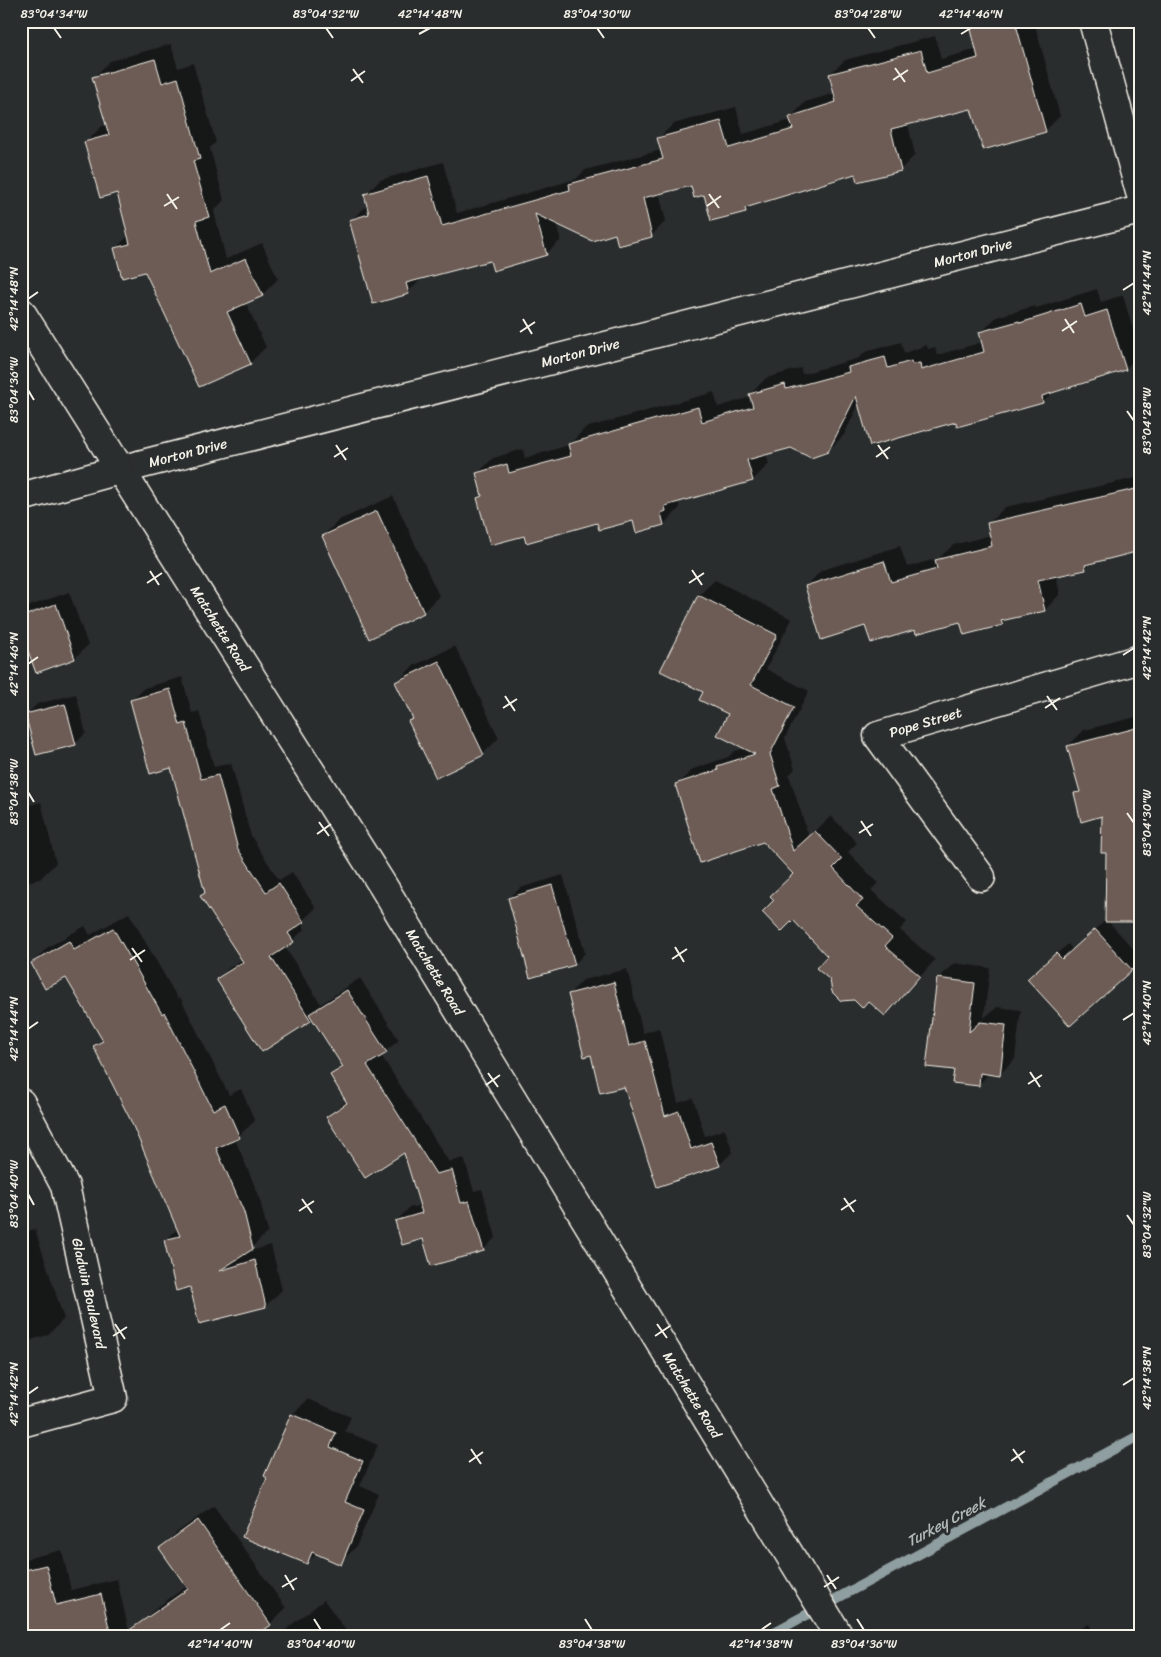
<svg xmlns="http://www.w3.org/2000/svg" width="1161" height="1657" viewBox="0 0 1161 1657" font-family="Sriracha,sans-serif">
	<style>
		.shadow { fill: #0007 }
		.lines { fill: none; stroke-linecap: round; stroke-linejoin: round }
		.stream { stroke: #8f9ea0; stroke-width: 10 }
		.building { fill: #6d5c56; stroke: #f4f1e8 }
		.minor-casing { stroke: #f4f1e8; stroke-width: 31 }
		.tertiary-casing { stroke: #f4f1e8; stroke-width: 31 }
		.minor { stroke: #2a2d2e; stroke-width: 28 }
		.tertiary { stroke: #2a2d2e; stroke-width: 28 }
		.ticks { fill: none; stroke: #f4f1e8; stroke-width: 2 }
		.labels { text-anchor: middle; stroke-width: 5; stroke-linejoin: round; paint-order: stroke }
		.street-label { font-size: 14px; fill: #f4f1e8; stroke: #2a2d2e }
		.water-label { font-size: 15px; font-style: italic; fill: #b0b9b8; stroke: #2a2d2e }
		.neatline { fill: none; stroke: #f4f1e8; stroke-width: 2 }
		.ticks-label { font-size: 12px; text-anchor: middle; fill: #f4f1e8 }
	</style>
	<rect width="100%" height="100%" fill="#2a2d2e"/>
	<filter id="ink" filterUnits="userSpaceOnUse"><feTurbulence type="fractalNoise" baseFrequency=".02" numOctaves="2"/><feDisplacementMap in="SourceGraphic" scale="10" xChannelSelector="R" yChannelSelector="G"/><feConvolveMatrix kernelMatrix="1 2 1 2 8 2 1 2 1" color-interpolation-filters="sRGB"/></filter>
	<g filter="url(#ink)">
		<g class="shadow">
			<path d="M970,21h64l26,95 -15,15 -73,-24 -64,17 7,31 -14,14 -44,12 -2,-8 -104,31 -6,6 -40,-16 -14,-10 -32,8 7,29 -14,14 -34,9 -2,-11 -60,-10 5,17 -15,14 -55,5 -67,18 -16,15 -57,-72 17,-15 -3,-10 15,-15 63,-18 14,51 119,-34 9,-9 76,-20 -3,-11 15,-15 63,-17 7,27 48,-14v-3l14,-15 30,-9 -5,-19 15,-14 90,-24 6,23 36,-10z"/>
			<path d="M171,44l7,24 15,-5 23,79 -6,6 14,52 -10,11 12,48 36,-16 16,36 -16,16 -16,8 20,44 -16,16 -104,-93 -31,-21 14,-14 -12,-43 -31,-50 16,-16 5,-1 -13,-48 16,-16z"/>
			<path d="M1097,289l4,13 22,-7 17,59 -15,15 -72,23 -10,10 -86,19 -98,-17 -15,31 -16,16 -37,-4 -25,7 3,10 -16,16 -75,21 2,7 -16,16 -30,-5 -37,2 -72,13 -47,-36 5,-5 -6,-19 16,-16 30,-9 2,9 44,-13 16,-17 129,-36 4,15 33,-10 -1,-3 16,-16 35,-10 1,6 57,-16 6,-6 36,-10 3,11 23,-8 1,4 7,-2 2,8 46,-13 -2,-9 15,-16 39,-11 1,2z"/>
			<path d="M1140,477v98l-6,-24 -42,11 -7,7 -29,6 4,19 -15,16 -38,8 -5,6 -41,-3 -45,7 -50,-4 -60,-38 16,-16 78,-24 7,21 32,-9 14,-13 38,-10 -2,-12 16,-16z"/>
			<path d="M393,496l46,100 -16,16 -100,-76 16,-16z"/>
			<path d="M715,580l77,39 -26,50 43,22 -24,47 10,31 -6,6 20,62 22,-21 26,27 -9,9 30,31 -7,7 36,32 -7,8 35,30 -34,38 -72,-42 -54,-56 20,-27 -31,-32 -87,-56 16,-16 35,-12 7,-6 10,-3 -16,-34 -25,-22 -43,-22 38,-75z"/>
			<path d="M69,592l19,53 -13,13 -38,14 -8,-22 -8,2v-43z"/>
			<path d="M455,646l44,92 -16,16 -73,-33 4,-3 -17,-36 16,-16z"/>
			<path d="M182,677l10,36 7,-2 15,56 17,-4 20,73 28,44 13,-8 24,36 -15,14 4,7 -20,18 36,57 39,-26 39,62 -18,15 68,107 15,-4 10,33 8,-2 14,48 -13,13 -60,-12 -27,-17 13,-13 12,-3 -16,-54 -78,-34 20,-17 -15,-25 10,-11 -29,-47 -3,3 -92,-41 12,-12 13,-8 -37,-67 -34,-126 -41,-66 13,-12z"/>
			<path d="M76,694l10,39 -11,11 -48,-30 10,-10z"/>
			<path d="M1140,716v205h-32l32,35v4l-9,9h-91l28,-25 5,6 33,-30 2,-68 -5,-38 -27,-20 4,-5 -12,-43 16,-16z"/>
			<path d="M41,802l15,61 -16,16 -19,4v-76z"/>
			<path d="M563,875l22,78 -10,11 -44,12 -22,-78 11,-10z"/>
			<path d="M129,913l49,86 2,-2 49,98 12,-6 14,32 -20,18 24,57 9,36 -21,20 24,-7 11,45 -16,16 -75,-21 -26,-44 13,-13 -47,-110 -36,-72 8,-7 -36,-63 -35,-13 16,-16 37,-21 5,9z"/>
			<path d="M954,963l36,5 -6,50 13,-11 24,3 -6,49 -16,16 -9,-2 -12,12 -23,-16 -17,-90z"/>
			<path d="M627,969l16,64 16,-5 19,75 15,-5 12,38 20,-7 8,23 -14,13 -61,21 -33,-101 -33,-31 -23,-60 14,-14z"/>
			<path d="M35,1229l29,90 -16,16 -27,8v-110z"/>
			<path d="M308,1399l43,18 -6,14 33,14 -18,41 19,8 -23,53 -16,16 -23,-10 -10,10 -38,-86 23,-62z"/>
			<path d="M214,1506l72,102 -16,16h-130l16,-16 31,-22 -26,-38 16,-16z"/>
			<path d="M62,1550l9,40 46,-11 13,57h-109v-76z"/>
			<path d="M324,1600l26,36h-63l-3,-4 11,-10z"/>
			<path d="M1089,1624l6,12h-27z"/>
			<path d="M1042,1631l3,5h-12z"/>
		</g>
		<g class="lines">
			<path class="stream" d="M767,1636l373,-201"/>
		</g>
		<g class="building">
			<path d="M969,21h46l31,111 -63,18 -12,-41 -80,20 10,42 -44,11 -2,-8 -110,34 1,4 -35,9 -7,-26 -10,3 -3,-12 -48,12 9,39 -34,9 -3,-12 -23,7 -57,-27 12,41 -54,16 -3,-10 -84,22 3,11 -36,10 -24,-84 20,-6 -5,-20 64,-18 14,50 128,-36 -1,-6 94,-25 -6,-21 64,-17 8,27 64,-19 -4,-12 47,-15 -7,-28 92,-24 6,23 51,-15z"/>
			<path d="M155,59l7,24 16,-5 22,81 -7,2 16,56 -13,4 14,53 36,-16 17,38 -36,16 24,52 -52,23 -54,-115 -23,6 -8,-30 16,-4 -13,-51 -17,5 -16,-56 25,-7 -17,-58z"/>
			<path d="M1081,304l4,13 22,-7 19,60 -84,26 1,7 -86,24 -1,-5 -86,24 -14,-50 -28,56 -17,6 -20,-10 -44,12 6,21 -88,25 1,5 -5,2 3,12 -28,8 -3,-12 -34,9 -2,-7 -71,20 -2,-7 -34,9 -13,-47 5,-2 -6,-23 31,-9 2,9 62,-17 -3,-12 130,-37 4,15 51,-15 -4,-13 36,-10 1,5 63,-17 -1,-5 37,-10 3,11 23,-7 1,3 8,-1 1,7 63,-18 -5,-20 40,-11 1,2z"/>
			<path d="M1140,488v63l-55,14 1,5 -48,10 7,31 -44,10 2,4 -39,10 -4,-13 -44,12 -1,-4 -44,13 -6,-17 -44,14 -16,-54 79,-25 7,21 46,-13 -2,-9 57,-14 -5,-23z"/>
			<path d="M377,511l47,102 -55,26 -47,-103z"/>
			<path d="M698,595l79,40 -26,50 43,22 -24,47 10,32 -7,3 20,62 22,-20 27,28 -9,9 30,32 -7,6 36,32 -7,8 35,30 -35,40 -17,-15 -6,7 -8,-8 -13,1 -9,-9 -2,-12 -14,-12 11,-12 -34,-36 -12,12 -19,-20 12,-12 -4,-4 23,-22 -30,-32 -63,21 -25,-79 43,-14 -1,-4 38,-12 -38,-19 11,-21 -29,-14 4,-8 -43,-21z"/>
			<path d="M56,604l19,55 -39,14 -8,-22 -7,3v-37z"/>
			<path d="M439,661l45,94 -48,23 -28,-57 5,-2 -18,-37z"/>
			<path d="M170,689l10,36 6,-2 15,56 17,-4 20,74 28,43 13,-9 25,39 -16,11 6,9 -23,15 40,64 -49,31 -46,-73 27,-17 -43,-66 5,-3 -34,-125 -21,6 -20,-74z"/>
			<path d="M65,704l11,41 -40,10 -11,-41z"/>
			<path d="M1140,727v195h-35l1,-69h-5l1,-37 -21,6 -7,-29 6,-1 -13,-46z"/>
			<path d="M552,885l23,80 -45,13 -22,-80z"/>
			<path d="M113,928l49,86 2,-2 49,98 12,-6 15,34 -24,10 28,64 9,37 -34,22 36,-11 11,47 -67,17 -9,-37 -14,4 -12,-51 16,-4 -50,-117 -37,-73 10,-5 -37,-63 -21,11 -14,-26 38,-22 5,9z"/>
			<path d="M1095,929l37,41 -62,56 -43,-47 29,-26 6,6z"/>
			<path d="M937,978l38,5 -6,49 11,-10 26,3 -6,51 -20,-3 -1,13 -27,-3 2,-13 -28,-3z"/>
			<path d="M614,982l15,64 16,-5 20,75 14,-5 12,38 20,-7 9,24 -63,21 -33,-100 -24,6 -9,-38 -7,2 -16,-63z"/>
			<path d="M347,990l40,63 -20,12 69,109 16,-4 9,33 8,-2 15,50 -53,15 -8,-27 -21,6 -7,-24 27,-8 -18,-60 -39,25 -39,-61 21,-14 -17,-28 13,-8 -34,-53z"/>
			<path d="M291,1414l45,19 -6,14 33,14 -18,41 19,8 -23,55 -29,-13 -5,12 -65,-27 25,-59 -3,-2z"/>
			<path d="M198,1520l73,105 -15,11h-135l67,-47 -29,-41z"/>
			<path d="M46,1565l10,40 45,-11 10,42h-90v-65z"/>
		</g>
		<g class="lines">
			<g class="minor-casing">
				<g id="minor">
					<path d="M1093,21l47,171"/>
					<path id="s1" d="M119,470l1021,-260"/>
					<path id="s2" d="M981,877l-103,-141 262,-77"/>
					<path id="s3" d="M21,1103l44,83 48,212 -92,25"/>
				</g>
			</g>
			<g class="tertiary-casing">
				<g id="tertiary">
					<path id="s4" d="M21,312l362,574 456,750"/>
					<path d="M21,497l98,-27"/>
				</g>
			</g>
			<use href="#minor" class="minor"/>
			<use href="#tertiary" class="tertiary"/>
		</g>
	</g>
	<path class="ticks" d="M54,28l7,10M326,28l7,10M597,28l7,10M868,28l7,10M419,34l11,-6M961,34l10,-6M895,68l10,14M353,69l10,14M893,80l15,-10M351,81l14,-10M167,194l10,15M709,194l10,14M164,206l15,-9M707,206l14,-10M1123,290l11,-7M28,299l10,-7M523,319l9,15M1065,319l9,14M1062,331l15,-10M520,332l15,-10M28,390l6,10M1127,411l7,10M336,445l10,15M878,445l10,14M334,457l14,-9M876,457l14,-10M692,570l10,15M150,571l9,14M147,583l15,-10M689,583l15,-10M1123,655l11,-7M28,664l10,-7M505,696l10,15M1047,696l10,14M503,708l14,-9M1045,708l15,-10M28,792l6,10M1127,813l7,10M861,821l10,15M319,822l10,14M859,833l14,-9M317,834l14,-10M675,947l9,15M132,948l10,14M672,959l15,-10M130,960l15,-10M1123,1020l11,-7M28,1029l10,-7M1030,1072l10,15M488,1073l10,14M1028,1084l14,-9M486,1085l14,-10M28,1194l6,11M844,1198l10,14M302,1199l10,14M841,1210l15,-10M299,1211l15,-10M1127,1215l7,10M115,1324l10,15M657,1324l10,14M113,1336l14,-9M655,1336l15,-10M1123,1385l11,-7M28,1394l10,-7M471,1449l10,15M1013,1449l10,14M1011,1461l14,-10M469,1462l14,-10M285,1575l9,15M827,1575l9,14M282,1587l15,-9M824,1587l15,-10M314,1619l7,11M585,1619l7,11M857,1619l7,11M220,1630l10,-7M761,1630l10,-7"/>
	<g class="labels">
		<g class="street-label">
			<text dy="5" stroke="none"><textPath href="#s1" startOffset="881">Morton Drive</textPath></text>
			<text dy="5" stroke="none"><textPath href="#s1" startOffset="476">Morton Drive</textPath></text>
			<text dy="5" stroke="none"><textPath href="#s1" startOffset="71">Morton Drive</textPath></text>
			<text dy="5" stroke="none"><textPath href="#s4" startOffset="374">Matchette Road</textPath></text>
			<text dy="5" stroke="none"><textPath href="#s2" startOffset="224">Pope Street</textPath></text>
			<text dy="5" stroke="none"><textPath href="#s4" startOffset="779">Matchette Road</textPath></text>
			<text dy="5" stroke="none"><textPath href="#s3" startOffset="204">Gladwin Boulevard</textPath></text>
			<text dy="5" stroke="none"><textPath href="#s4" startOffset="1274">Matchette Road</textPath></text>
		</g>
		<g class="water-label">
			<text transform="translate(946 1522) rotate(-28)" y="5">Turkey Creek</text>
		</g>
	</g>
	<rect width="1161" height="1657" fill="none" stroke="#2a2d2e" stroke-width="55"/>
	<rect x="28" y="28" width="1106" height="1602" class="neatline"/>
	<g class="ticks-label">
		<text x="54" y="18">83°04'34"W</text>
		<text x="326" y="18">83°04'32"W</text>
		<text x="430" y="18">42°14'48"N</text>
		<text x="597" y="18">83°04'30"W</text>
		<text x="868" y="18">83°04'28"W</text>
		<text x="971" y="18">42°14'46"N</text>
		<text transform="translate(1147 283) rotate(-90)" y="4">42°14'44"N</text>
		<text transform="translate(14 299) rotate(-90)" y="4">42°14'48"N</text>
		<text transform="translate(14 390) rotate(-90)" y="4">83°04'36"W</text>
		<text transform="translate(1147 421) rotate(-90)" y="4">83°04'28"W</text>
		<text transform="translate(1147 648) rotate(-90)" y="4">42°14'42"N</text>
		<text transform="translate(14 664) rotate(-90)" y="4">42°14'46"N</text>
		<text transform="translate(14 792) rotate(-90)" y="4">83°04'38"W</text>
		<text transform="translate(1147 823) rotate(-90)" y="4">83°04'30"W</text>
		<text transform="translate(1147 1013) rotate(-90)" y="4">42°14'40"N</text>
		<text transform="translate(14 1029) rotate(-90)" y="4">42°14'44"N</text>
		<text transform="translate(14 1194) rotate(-90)" y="4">83°04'40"W</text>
		<text transform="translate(1147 1225) rotate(-90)" y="4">83°04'32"W</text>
		<text transform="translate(1147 1378) rotate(-90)" y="4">42°14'38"N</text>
		<text transform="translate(14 1394) rotate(-90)" y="4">42°14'42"N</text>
		<text x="220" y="1648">42°14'40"N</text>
		<text x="321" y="1648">83°04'40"W</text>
		<text x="592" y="1648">83°04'38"W</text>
		<text x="761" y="1648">42°14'38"N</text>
		<text x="864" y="1648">83°04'36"W</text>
	</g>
</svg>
